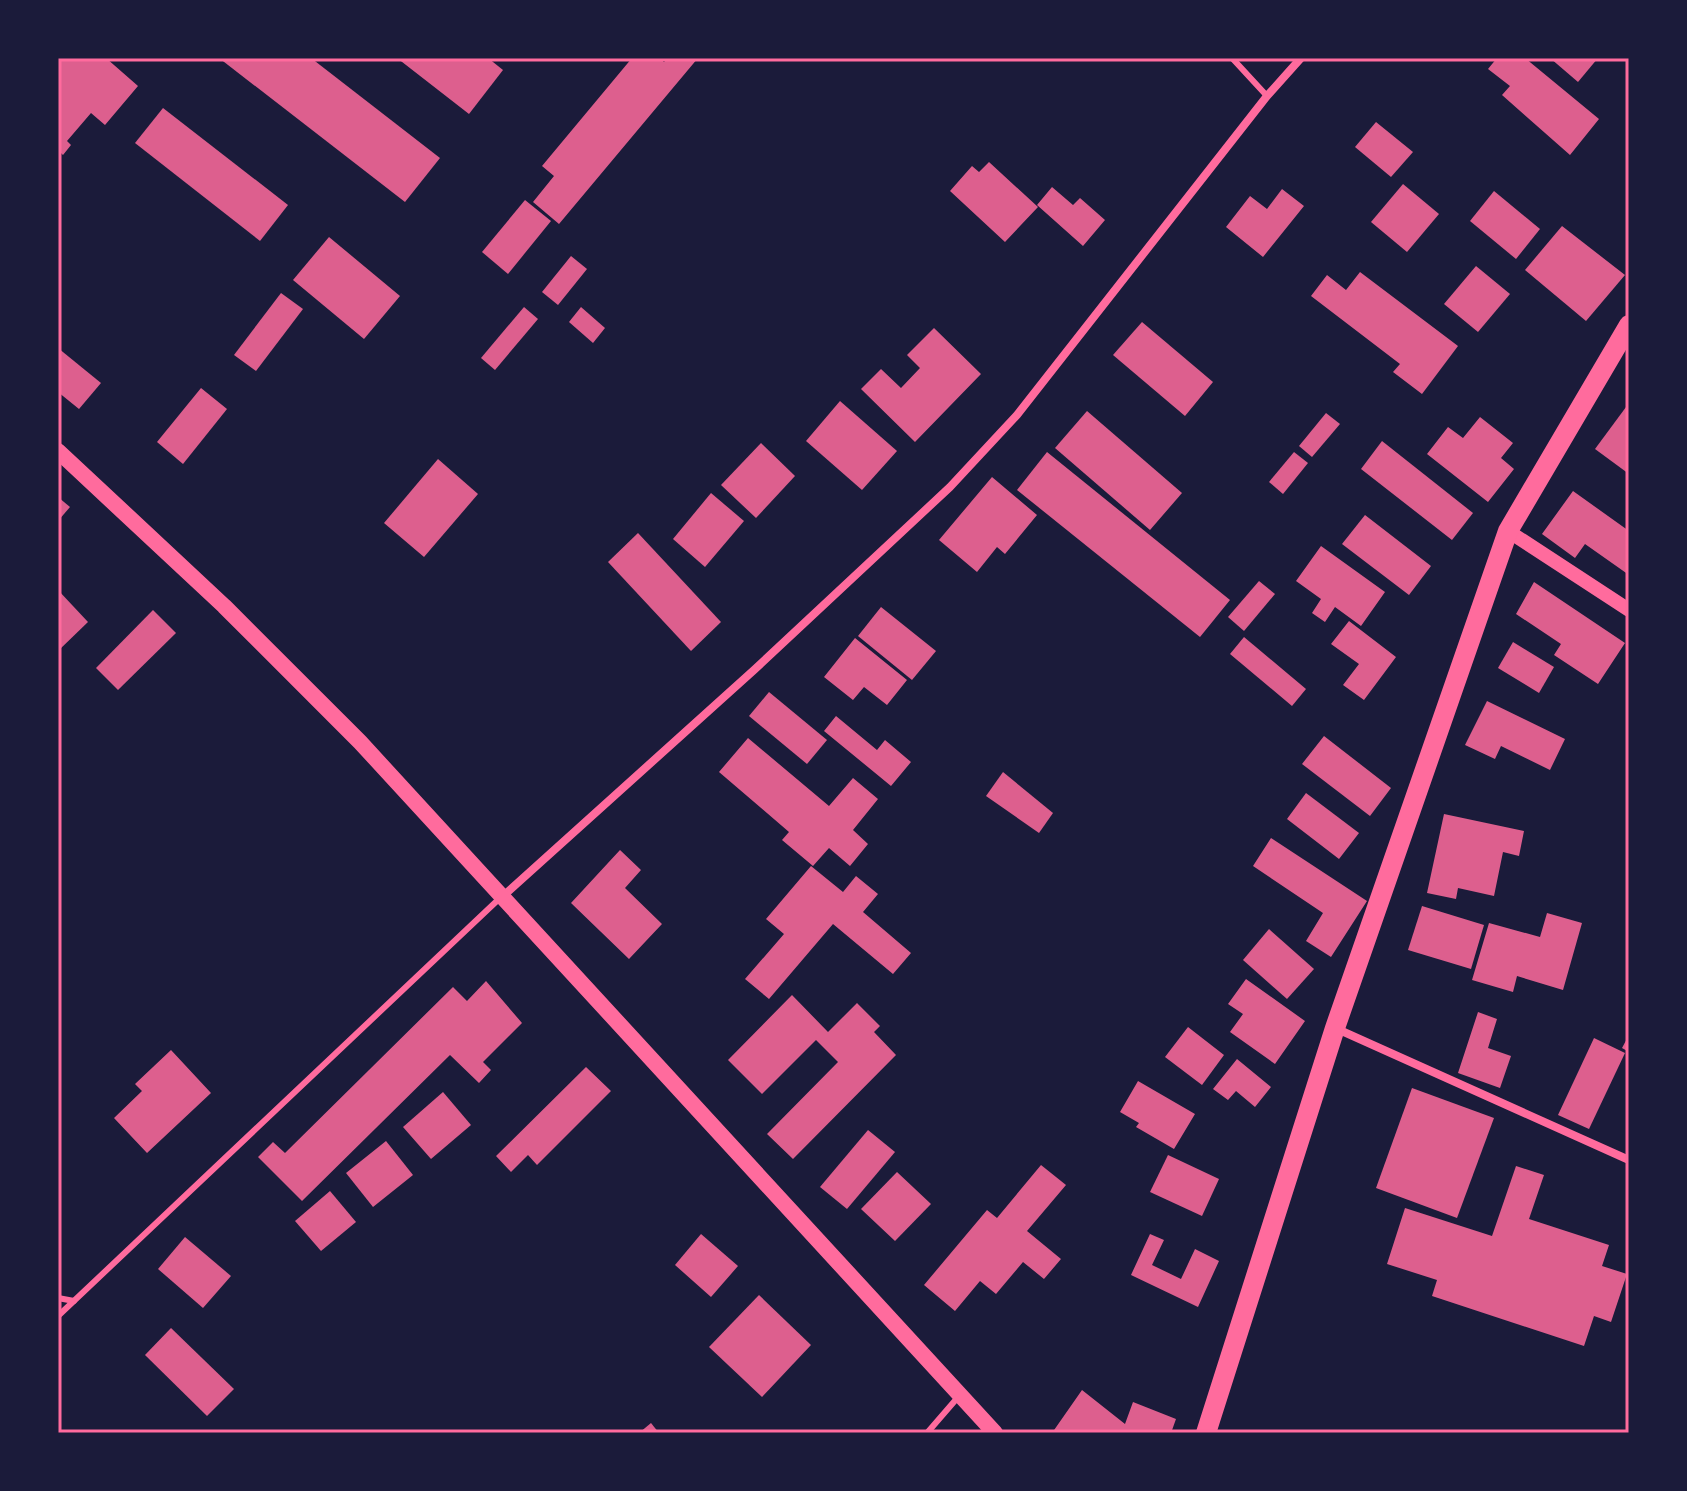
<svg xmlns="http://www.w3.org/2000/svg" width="1687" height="1491" viewBox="0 0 1687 1491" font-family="Mulish,sans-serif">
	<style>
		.building { fill: #dd5f8e }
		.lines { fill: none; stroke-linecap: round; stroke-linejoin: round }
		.service { stroke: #ff6b9d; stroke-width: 6 }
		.minor { stroke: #ff6b9d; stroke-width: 8 }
		.tertiary { stroke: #ff6b9d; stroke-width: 14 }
		.secondary { stroke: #ff6b9d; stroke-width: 16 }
		.primary { stroke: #ff6b9d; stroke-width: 20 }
		.neatline { fill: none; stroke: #ff6b9d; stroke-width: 3 }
	</style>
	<rect width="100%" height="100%" fill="#1b1b3a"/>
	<g class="building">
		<path d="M58,58h48l32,28 -33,39 -14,-12 -24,28 4,4 -8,10 -5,-5z"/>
		<path d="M219,58h92l129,100 -35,44z"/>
		<path d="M397,58h91l15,12 -34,44z"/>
		<path d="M632,58h27l5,4 4,-4h30l-139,166 -26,-22 21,-26 -12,-10z"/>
		<path d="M1497,58h28l74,61 -29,36 -68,-60 8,-9 -22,-17z"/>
		<path d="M1550,58h48l-20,24z"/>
		<path d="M163,108l125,97 -28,36 -125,-98z"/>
		<path d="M1376,122l37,30 -22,25 -36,-30z"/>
		<path d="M989,162l49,45 -33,35 -55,-51 22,-25 7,6z"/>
		<path d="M1403,184l36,30 -32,38 -36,-30z"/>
		<path d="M1052,187l21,18 7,-7 25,22 -22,26 -46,-41z"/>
		<path d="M1282,189l22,17 -41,51 -37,-30 24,-31 17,13z"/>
		<path d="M1494,191l46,38 -24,30 -46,-38z"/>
		<path d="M525,200l26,21 -43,53 -26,-22z"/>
		<path d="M1562,226l63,49 -39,46 -61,-51z"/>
		<path d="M329,237l71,59 -36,43 -71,-59z"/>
		<path d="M571,256l16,13 -29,36 -16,-13z"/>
		<path d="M1476,266l34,28 -32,38 -34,-28z"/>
		<path d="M1360,272l98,74 -36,48 -29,-22 7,-8 -89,-68 16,-21 19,15z"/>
		<path d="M281,293l22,16 -47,62 -22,-16z"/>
		<path d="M524,307l14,12 -43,51 -14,-12z"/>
		<path d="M581,307l24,21 -12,15 -24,-21z"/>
		<path d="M1142,322l71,60 -28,34 -72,-61z"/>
		<path d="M934,328l47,46 -66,68 -54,-53 20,-20 20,19 19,-20 -13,-13z"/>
		<path d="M58,348l43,35 -22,26 -21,-17z"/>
		<path d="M201,388l26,21 -44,55 -26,-22z"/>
		<path d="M840,401l57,50 -35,39 -56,-49z"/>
		<path d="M1629,403v71l-34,-25z"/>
		<path d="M1087,411l95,82 -32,37 -95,-82z"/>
		<path d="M1326,413l14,11 -28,33 -13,-11z"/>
		<path d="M1480,417l33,26 -12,15 13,11 -26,33 -61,-48 21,-27 15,11z"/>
		<path d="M1382,441l91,72 -21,27 -91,-71z"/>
		<path d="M761,443l34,33 -39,42 -35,-33z"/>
		<path d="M1047,452l183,148 -30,37 -183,-147z"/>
		<path d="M1294,452l14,11 -25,31 -14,-12z"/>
		<path d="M438,459l40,35 -54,63 -40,-34z"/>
		<path d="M992,477l45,38 -32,39 -8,-7 -20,25 -38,-32z"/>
		<path d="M1573,491l56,40v44l-44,-31 -10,14 -33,-24z"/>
		<path d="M711,493l33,28 -39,46 -32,-28z"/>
		<path d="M58,497l12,10 -12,14z"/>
		<path d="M1365,515l66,51 -22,29 -67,-51z"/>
		<path d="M638,533l83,89 -30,29 -83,-89z"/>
		<path d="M1321,546l64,46 -24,34 -26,-19 -10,15 -13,-9 9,-14 -25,-18z"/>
		<path d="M1259,581l16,13 -31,37 -16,-14z"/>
		<path d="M1534,582l91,61 -27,41 -44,-29 7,-11 -45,-30z"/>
		<path d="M58,590l30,32 -30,29z"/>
		<path d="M881,607l55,44 -24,29 -54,-44z"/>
		<path d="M153,610l23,23 -58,57 -22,-22z"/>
		<path d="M1349,621l47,36 -32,43 -21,-15 16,-21 -28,-20z"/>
		<path d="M1244,637l62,52 -14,17 -62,-52z"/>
		<path d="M855,638l52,42 -20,25 -23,-18 -11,13 -29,-23z"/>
		<path d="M1513,642l41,25 -15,26 -41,-25z"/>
		<path d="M769,692l58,48 -20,24 -58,-48z"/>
		<path d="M1487,701l78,38 -15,31 -49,-24 -6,13 -30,-14z"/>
		<path d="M836,716l41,34 8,-10 26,22 -20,24 -67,-55z"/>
		<path d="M1324,736l67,52 -21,28 -68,-52z"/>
		<path d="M748,738l81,68 24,-28 25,21 -25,31 15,14 -18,22 -21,-18 -16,18 -31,-26 7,-8 -70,-60z"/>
		<path d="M1003,772l50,41 -14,20 -53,-37z"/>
		<path d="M1306,793l53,40 -20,26 -52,-40z"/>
		<path d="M1444,814l80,17 -5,25 -16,-4 -9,44 -36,-8 -2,11 -29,-6z"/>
		<path d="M1271,838l96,63 -36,56 -25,-16 17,-28 -70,-47z"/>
		<path d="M620,850l21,20 -16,18 37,36 -33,35 -58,-56z"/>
		<path d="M811,866l32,26 13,-16 22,18 -15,18 48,41 -18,21 -60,-50 -64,75 -24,-20 39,-45 -18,-15z"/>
		<path d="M1422,906l62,19 -13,44 -63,-19z"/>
		<path d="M1547,913l35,10 -19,67 -46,-14 -4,16 -41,-12 17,-57 51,14z"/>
		<path d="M1269,929l45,40 -27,30 -44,-39z"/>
		<path d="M1246,979l59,42 -30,43 -45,-32 13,-18 -15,-10z"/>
		<path d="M486,981l36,42 -39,39 8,8 -12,13 -29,-28 -148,146 -44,-44 15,-15 12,11 168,-166 14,14z"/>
		<path d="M792,995l36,37 29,-29 23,23 -6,6 22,23 -103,104 -26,-25 71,-72 -22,-22 -54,54 -34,-34z"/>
		<path d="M1478,1012l19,7 -9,29 23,8 -11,32 -42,-15z"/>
		<path d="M1188,1027l36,28 -22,30 -37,-28z"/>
		<path d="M1629,1035v17l-7,-4z"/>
		<path d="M1594,1038l31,15 -36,76 -31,-14z"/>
		<path d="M171,1050l40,43 -64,60 -33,-35 28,-27 -7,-7z"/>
		<path d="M1237,1059l34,28 -16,20 -19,-16 -8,9 -15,-11z"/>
		<path d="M586,1067l25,24 -74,74 -9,-10 -17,17 -15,-16z"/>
		<path d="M1138,1081l57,33 -21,35 -38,-22 3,-4 -19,-11z"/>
		<path d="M1412,1088l82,30 -37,100 -81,-30z"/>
		<path d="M443,1092l28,33 -40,34 -28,-32z"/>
		<path d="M868,1130l27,22 -48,57 -27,-22z"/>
		<path d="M386,1141l27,34 -40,32 -27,-34z"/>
		<path d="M1168,1155l51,24 -17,37 -52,-24z"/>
		<path d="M1041,1165l25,20 -39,46 34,28 -17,20 -21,-17 -27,32 -16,-13 -25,30 -31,-26 63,-75 10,8z"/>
		<path d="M1516,1166l28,9 -15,44 80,26 -7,21 25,8 -16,48 -17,-6 -10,30 -152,-50 5,-16 -50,-16 18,-56 87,28z"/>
		<path d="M897,1172l34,32 -36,37 -34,-32z"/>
		<path d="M330,1191l26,31 -35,29 -26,-30z"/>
		<path d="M701,1234l37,32 -27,31 -36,-32z"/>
		<path d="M1150,1234l14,6 -12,25 29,14 14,-30 24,12 -21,46 -67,-32z"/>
		<path d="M185,1237l46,39 -28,32 -45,-39z"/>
		<path d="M759,1295l52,50 -49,52 -53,-50z"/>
		<path d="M171,1328l63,61 -27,27 -62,-61z"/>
		<path d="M1082,1390l43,34 8,-22 43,17 -5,14h-119z"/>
		<path d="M651,1423l8,10h-20z"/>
	</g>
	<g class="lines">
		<g class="service">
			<path d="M1232,58l35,38"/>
			<path d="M58,1298l16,3"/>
			<path d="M58,1316l442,-418"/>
			<path d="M927,1433l32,-37"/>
		</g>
		<g class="minor">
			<path d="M502,897l252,-227 196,-183 67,-72 250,-319 34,-38"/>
			<path d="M1335,1028l294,132"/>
		</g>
		<path class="tertiary" d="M1508,531l121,79"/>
		<path class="secondary" d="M58,451l166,155 136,136 635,691"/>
		<path class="primary" d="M1206,1433l129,-405 173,-497 121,-206"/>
	</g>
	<rect width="1687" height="1491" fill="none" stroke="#1b1b3a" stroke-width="120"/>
	<rect x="60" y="60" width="1567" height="1371" class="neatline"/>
</svg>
